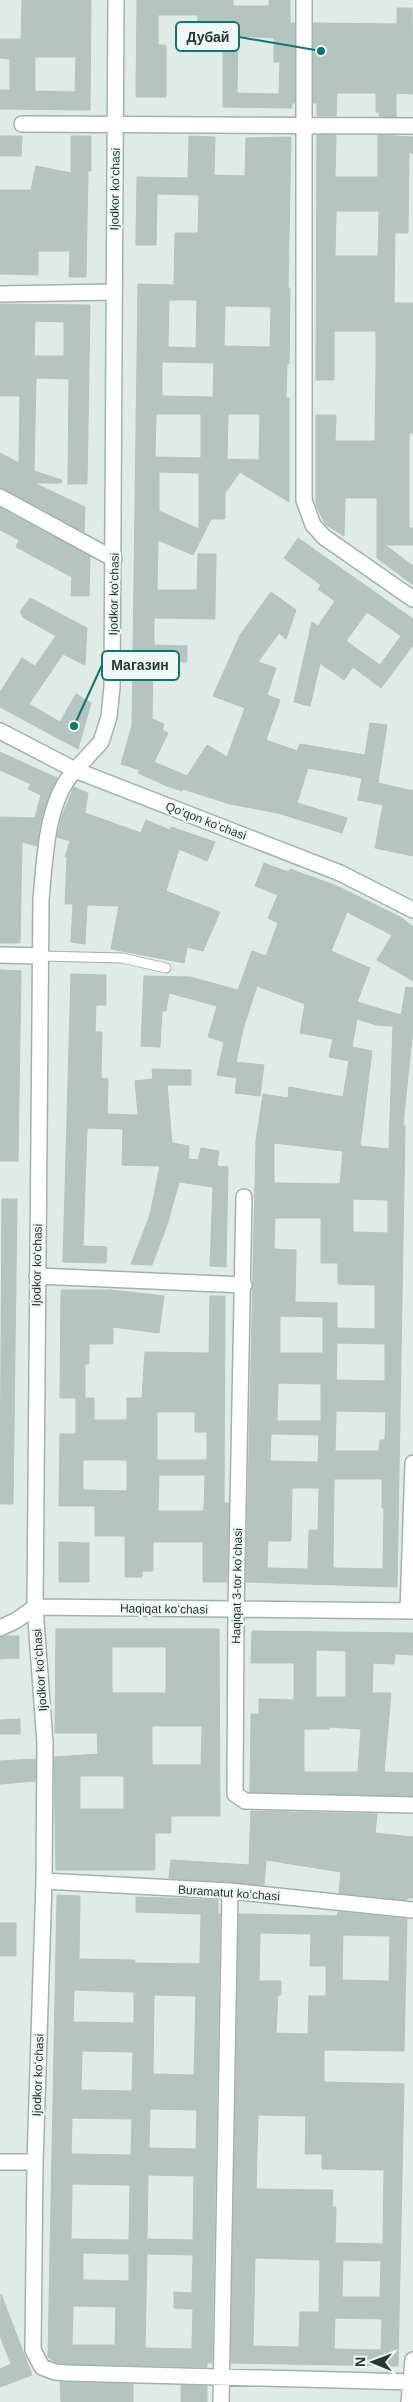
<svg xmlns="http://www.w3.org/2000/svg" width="413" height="2402" viewBox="0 0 413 2402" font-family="Arial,sans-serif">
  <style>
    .building { fill: #b6c4bf; stroke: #b3c3bd; fill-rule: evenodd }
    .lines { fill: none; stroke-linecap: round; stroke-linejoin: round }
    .lane-casing { stroke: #a3b1ad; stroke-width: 11 }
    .street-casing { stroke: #a3b1ad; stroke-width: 18 }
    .secondary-casing { stroke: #a0b4ae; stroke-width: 18 }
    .lane { stroke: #fff; stroke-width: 9 }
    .street { stroke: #fff; stroke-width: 15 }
    .secondary { stroke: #fff; stroke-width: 15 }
    .labels { text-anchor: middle; stroke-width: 4.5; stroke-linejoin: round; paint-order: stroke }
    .street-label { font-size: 12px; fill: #223934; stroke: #f0f7f4 }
    .leader { fill: none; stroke: #0f766e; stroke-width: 2 }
    .callout-dot { fill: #0f766e; stroke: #f0f7f4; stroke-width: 2 }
    .callout { fill: #f0f7f4; stroke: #0f766e; stroke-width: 2 }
    .callout-label { font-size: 14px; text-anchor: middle; font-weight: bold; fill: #223934 }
  </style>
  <rect width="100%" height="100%" fill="#e0eae6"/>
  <path class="building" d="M22,0H91L90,110L0,109V90H10V59L0,58V39H21ZM35,57H76L75,92L35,91Z
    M137,0H233V6H269V0H290V23H295V103H292V108L223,107V45H198V15H158V45H166V97H136ZM238,36L274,38V62H280L279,94L237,93Z
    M397,8H412L413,94L396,93V117L379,116V112H376V93H337L336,116H317V103H313V23L397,24Z
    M317,135H336L335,177H378V135L413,137V153H409L408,233H395L394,303H413V433H409V528H413V545H385L413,566V585L377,558V498H345L344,536L325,524L316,505V415H336L335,441H375L376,368V331H334V380H316ZM336,211H379L378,256H335Z
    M0,136H22L21,156H0Z
    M71,136H91V171H88L86,277H69L70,251H38V275L0,274V190H31L36,166L71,173Z
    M189,136L215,137L214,175L245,176L246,138L291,137L288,288H290L289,364H287L286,398H289V502L240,472L225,493V519H211L193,555L158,540L157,590H197L198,554H216L215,605V619L154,618V645L187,646V662L153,661L152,719L164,724L162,730L168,733L154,762L187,776L207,745L227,757L245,708L213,696L240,635L271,592L296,610L286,639L279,633L258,662L276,668L267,695L280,700L266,740L297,751L300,744L365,755L370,723L387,725L378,783L413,791V856L375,848L383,805L358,800L362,778L308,768L297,803L347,818L342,833L278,813L230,804L183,789L182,791L167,786L138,773L140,770L121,764L132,725L138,284L174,285L175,233H198L199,195L157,194L156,245H136L137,177L188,178ZM169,300H197L196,348L168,347ZM225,306L271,307L270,347L224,346ZM162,362L214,363L213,397L162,396ZM156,414H201V458L155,457ZM228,414H260L259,460L227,459ZM159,472L199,473V529L159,511Z
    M0,304L90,305L87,484H68L69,379L36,378L34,471L62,480L61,483H34L85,507L84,532L0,488V453L19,463L20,396H0ZM35,321L64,322V356H34Z
    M0,508L90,556L89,596H71L72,577L16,547L19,540L0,530Z
    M298,538L413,619V645L381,688L353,667L344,680L320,663L310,706L294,702L312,622L318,626L335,601L318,589L321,585L284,558ZM367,612L401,636L380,665L346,641Z
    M30,598L87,628L85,665L63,654L29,704L60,722L76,694L91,703L78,749L0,707V692L22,658L35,666L56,636L24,618L20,612Z
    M0,752L57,778L44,811L37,846L22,842L20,943H0V817L35,818L41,795L28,789L31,784L0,770Z
    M74,787L88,793L85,813L141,833L146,820L170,830L171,827L215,842L207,861L179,849L166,891L220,912L203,951L187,947L184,963L111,949L119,906L87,905L85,944L71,942L73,904H65L67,857H65L70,841L57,837L62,816Z
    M264,863L288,872L290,869L337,886L402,918L413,927V981L377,960L392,935L347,912L331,951L370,968L357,1002L401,1015L406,987L413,988V1028L403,1125L405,1126L404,1185L397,1587L246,1582L256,1141L263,1094L288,1098L289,1087L343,1097L349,1061L329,1057L333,1039L300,1033L305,1004L257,986L243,1029L236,1062L264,1065L260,1096L235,1093L237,1078L217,1075L224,1042L208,1037L217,1006L169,993L166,1011H162L160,1047L141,1046L144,976L190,977L238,990L252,951L266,956L278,923L268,918L278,895L255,886ZM357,1019L376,1025L393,1026L389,1149L360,1146L372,1051L352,1047ZM274,1143L343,1151L340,1184L274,1183ZM353,1199L388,1200V1233L353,1232ZM275,1218H321V1263H338V1284L375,1285V1329L337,1328V1303L295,1302L296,1250L274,1249ZM280,1316L323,1317V1353H280ZM337,1343L385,1344V1381L336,1380ZM278,1383L321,1384V1421H277ZM336,1411L386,1412L385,1440H380L379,1451H335ZM271,1434L319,1435L318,1462L270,1461ZM334,1479H382V1508H384L383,1569L333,1568ZM292,1488H319L318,1530H309L308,1569L267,1568L268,1541H291Z
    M0,970L21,971L18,1161H0Z
    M71,974L106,975V1005H96L95,1032H102L101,1078L108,1079L107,1114L138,1115L135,1081L153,1079L152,1069L191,1070V1085H167L172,1143L189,1146L188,1159L198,1160L201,1148L219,1151L217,1166L228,1167L226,1267L210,1266L213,1187L179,1182L168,1222L152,1265L131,1264L150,1215L160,1166L122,1165L123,1129L87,1128L83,1246L107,1247L106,1263L63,1262Z
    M2,1199H17L13,1504H0Z
    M61,1290H111L164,1296L159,1333L113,1327V1344H89V1364H85V1398H60Z
    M210,1296H225L224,1503H229L227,1582H203V1542H153V1571H142V1577H125V1536H95V1506H59L60,1434H76V1398H94V1420H127V1398H142L145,1352L209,1353ZM157,1412H195V1432H207V1460H157ZM83,1460H127V1491L83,1490ZM159,1475H205L204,1511H158Z
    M59,1542L89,1543V1582H59Z
    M56,1629H219L220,1816H171V1833H155V1870H56L54,1757L98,1754L97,1733H55ZM112,1647H166V1693H112ZM152,1726H202L201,1765H152ZM80,1776H124V1809H80Z
    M252,1631L413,1633V1655L395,1654L394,1664L373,1663L372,1693H391L384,1772L413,1773V1796L250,1792L251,1714H259V1699L294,1700V1663H251ZM316,1650L346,1651V1697H316ZM329,1727L361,1729L358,1772H304V1729H329Z
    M5,1636H19V1658L0,1659V1637Z
    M20,1719V1734H0V1720Z
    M36,1759L35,1781L0,1784V1761Z
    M251,1811L377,1814L375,1833L413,1837V1898H407V1900L339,1893L341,1872L266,1860L264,1885L169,1878L171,1860L249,1865Z
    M57,1895L80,1896L79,1959L135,1960V1963L200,1964L201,1914L136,1912V1897L218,1900V1914H220L212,2363H207V2367L68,2364L57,2363L48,2357ZM74,1990L134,1992V2023L73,2022ZM154,1995L196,1996L194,2075L153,2074ZM82,2051L133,2052L132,2091L81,2090ZM150,2109L197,2110L196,2149L149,2148ZM72,2118L132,2119L131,2155L71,2154ZM148,2175L194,2176L193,2240L147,2239ZM72,2184L130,2185L129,2240L71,2239ZM83,2253L129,2254V2281L83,2280ZM147,2254L193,2255L192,2293L174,2292V2308L193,2309L192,2349L145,2348ZM73,2306L116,2307L115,2345H72Z
    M338,1912L407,1919L404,2051L324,2050V2082L404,2084L398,2366L231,2363L239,1914L337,1916ZM260,1933L311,1934L310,1966H326V1996H309L308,2034L276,2033L278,1995H281V1981H259ZM343,1935L390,1936L389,1981L342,1980ZM258,2115L306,2116L305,2154H322V2169L384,2170L383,2244L335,2243L336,2207H332L333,2190L256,2189ZM255,2258L320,2260L319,2312H300L299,2347L253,2346ZM343,2260L381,2261L380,2297H342ZM335,2318L382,2319L381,2350L334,2349Z
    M0,1923H16V1956H0Z
    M1,2294L32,2375L0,2387V2369L11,2364L0,2336Z
    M60,2382L133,2384V2402H61Z
    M181,2385L207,2386V2402H181Z"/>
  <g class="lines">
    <g class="lane-casing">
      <path id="lane" d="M41,956L122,958L166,968"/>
    </g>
    <g class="street-casing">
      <path id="street" d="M304,0V500L313,525L324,537L413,599
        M22,124L413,126
        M0,294L114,292
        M0,497L114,559
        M75,770C46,801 45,858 41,899L35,1607L45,1743L44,1881L35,2162L33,2350L42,2367L55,2372L68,2373L413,2382
        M0,955L41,956
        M244,1197L236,1610L235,1794L245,1801L413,1805
        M37,1276L244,1285
        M408,1611L413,1463
        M0,1628L17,1620L35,1607L413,1611
        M44,1881L230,1891L413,1910
        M0,2162H35
        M221,2402L230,1891
        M409,2402L413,2360"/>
    </g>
    <g class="secondary-casing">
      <path id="secondary" d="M0,731L75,770L340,873L413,910
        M75,770L101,742L109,717L112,687L116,0"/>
    </g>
    <use href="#lane" class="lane"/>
    <use href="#street" class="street"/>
    <use href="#secondary" class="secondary"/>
  </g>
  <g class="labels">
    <g class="street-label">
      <text transform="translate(115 189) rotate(-89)" y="4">Ijodkor koʻchasi</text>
      <text transform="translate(114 594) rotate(-89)" y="4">Ijodkor koʻchasi</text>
      <text transform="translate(206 821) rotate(21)" y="4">Qoʻqon koʻchasi</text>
      <text transform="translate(37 1265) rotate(-89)" y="4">Ijodkor koʻchasi</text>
      <text transform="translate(237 1586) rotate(-89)" y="4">Haqiqat 3-tor koʼchasi</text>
      <text transform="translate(164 1609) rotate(1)" y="4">Haqiqat koʻchasi</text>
      <text transform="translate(40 1670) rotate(-94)" y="4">Ijodkor koʻchasi</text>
      <text transform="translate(229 1893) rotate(4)" y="4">Buramatut koʻchasi</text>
      <text transform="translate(38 2075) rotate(-88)" y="4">Ijodkor koʻchasi</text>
    </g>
  </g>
  <path class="leader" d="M321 51L239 37M74 726L102 665"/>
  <g class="callout-dot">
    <circle cx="321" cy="51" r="5"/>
    <circle cx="74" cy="726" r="5"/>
  </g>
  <g class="callout">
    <rect x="176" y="22" width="63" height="29" rx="5"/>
    <rect x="102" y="651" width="77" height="29" rx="5"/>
  </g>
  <g class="callout-label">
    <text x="208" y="42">Дубай</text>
    <text x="140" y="670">Магазин</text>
  </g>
  <g transform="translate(373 2362) rotate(271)" stroke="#f0f7f4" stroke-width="4" paint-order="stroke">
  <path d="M0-4L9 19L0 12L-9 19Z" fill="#223934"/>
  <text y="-8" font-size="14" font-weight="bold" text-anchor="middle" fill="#223934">N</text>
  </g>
</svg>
